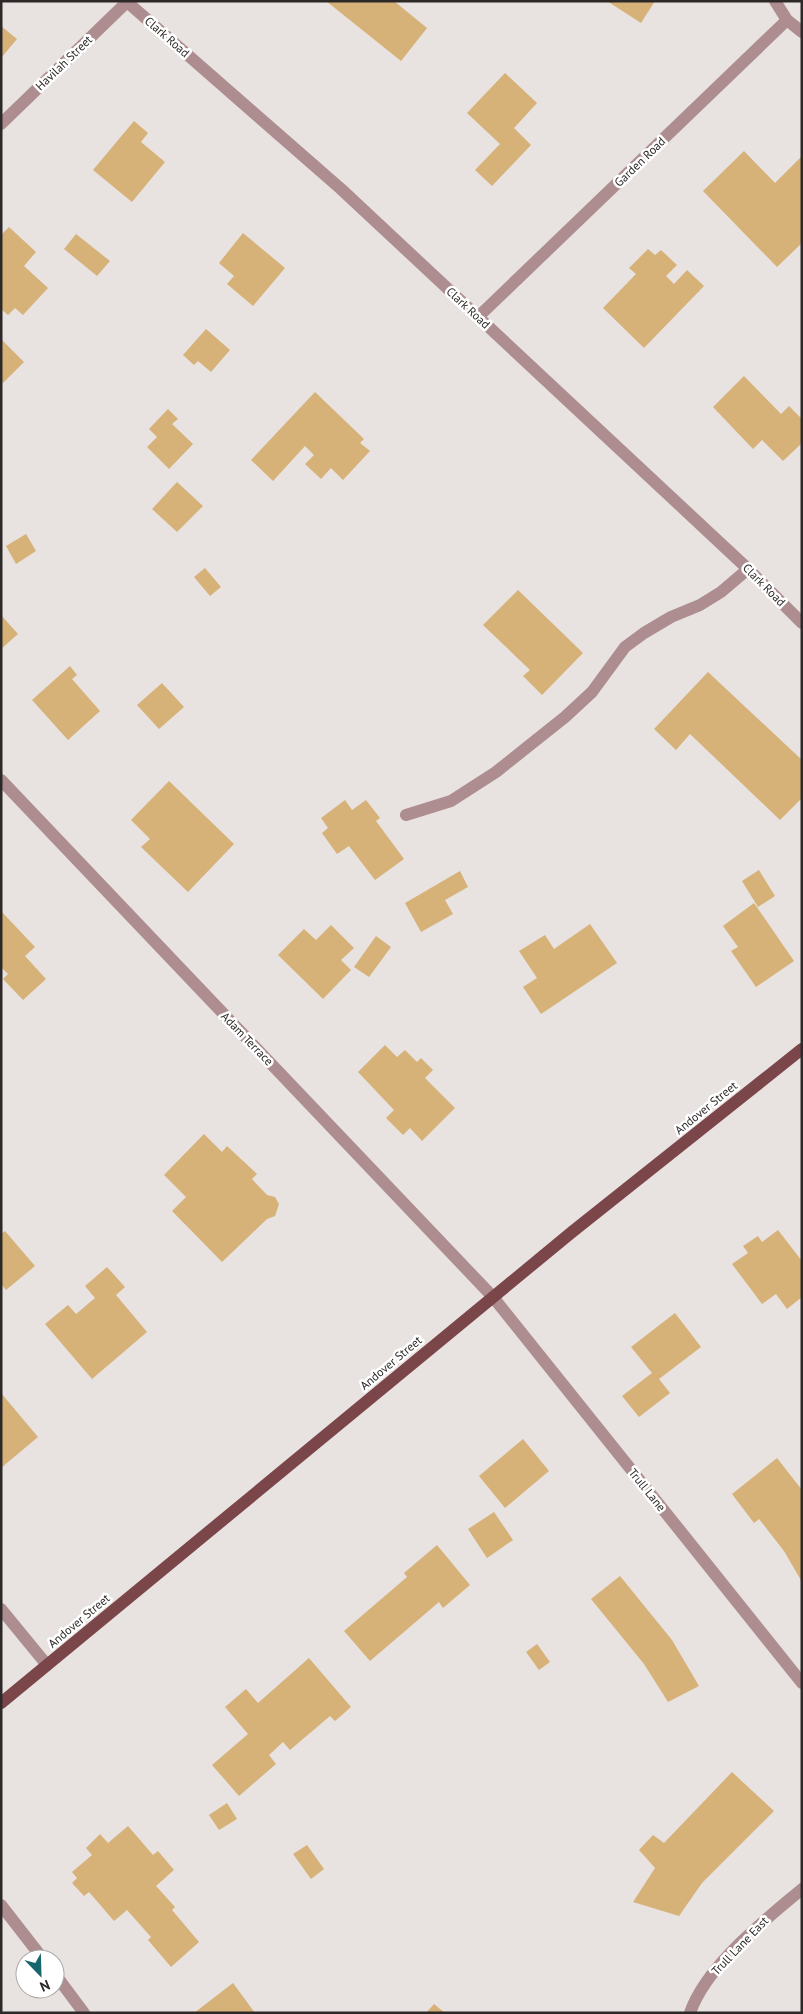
<svg xmlns="http://www.w3.org/2000/svg" width="803" height="2014" viewBox="0 0 803 2014" font-family="'PT Sans',sans-serif">
  <style>
    .building { fill: #d6b278 }
    .lines { fill: none; stroke-linecap: round; stroke-linejoin: round }
    .minor { stroke: #ad8d8f; stroke-width: 12 }
    .major { stroke: #7b464a; stroke-width: 12 }
    .labels { text-anchor: middle; stroke-width: 5; stroke-linejoin: round; paint-order: stroke }
    .street-label { font-size: 12px; fill: #2c2928; stroke: #fff }
  </style>
  <rect width="100%" height="100%" fill="#e8e2e0"/>
  <path class="building" d="M326,1H394L427,28L401,61Z
    M607,1H655L641,23Z
    M1,26L17,39L1,58Z
    M505,73L537,103L514,128L531,145L492,186L475,170L500,144L467,113Z
    M134,121L148,133L141,142L165,162L132,202L93,170Z
    M744,151L775,183L802,156V243L777,267L703,191Z
    M9,227L36,252L24,266L48,288L23,315L15,308L8,315L1,309V235Z
    M243,233L285,268L253,306L227,284L234,276L219,263Z
    M76,234L110,261L97,276L64,249Z
    M648,249L655,255L661,250L677,265L666,276L674,284L687,270L704,286L644,348L603,308L636,274L629,268Z
    M206,329L230,350L211,372L198,361L194,365L183,355Z
    M2,340L24,362L3,383L1,381Z
    M744,376L781,414L789,406L802,419V443L783,461L762,440L753,449L713,407Z
    M315,392L364,439L360,443L370,451L343,480L331,468L321,479L305,464L314,455L305,446L273,481L251,460Z
    M168,409L178,419L172,424L193,444L169,469L147,447L157,437L149,429Z
    M177,482L203,506L177,532L152,509Z
    M26,534L36,551L16,564L6,546Z
    M205,568L221,587L210,596L194,577Z
    M518,590L583,653L542,695L523,676L530,670L483,625Z
    M1,615L18,634L1,649Z
    M70,666L77,675L72,679L100,711L68,740L32,700Z
    M708,672L802,760V798L780,820L690,734L676,750L654,729Z
    M162,683L184,707L159,729L137,705Z
    M169,781L234,844L188,892L141,847L150,839L131,820Z
    M345,800L352,810L366,800L380,818L376,821L404,859L375,880L349,846L337,854L322,833L328,828L321,818Z
    M759,870L775,896L758,907L742,881Z
    M460,871L468,887L445,900L453,914L421,932L405,903Z
    M754,903L794,961L756,987L731,951L738,947L723,926Z
    M1,911L35,947L25,956L46,979L23,1000L3,979L8,974L1,967Z
    M590,924L617,963L541,1014L523,987L537,978L519,951L545,935L554,949Z
    M331,925L354,948L341,960L351,970L323,999L278,955L304,929L316,940Z
    M376,936L391,947L369,977L354,967Z
    M385,1045L397,1057L405,1050L417,1062L421,1058L433,1070L425,1078L455,1108L422,1141L410,1128L403,1135L386,1118L394,1110L358,1072Z
    M204,1134L222,1152L227,1146L257,1174L252,1179L267,1195L275,1197L279,1204L275,1216L267,1219L222,1262L172,1211L186,1197L164,1175Z
    M778,1230L802,1261V1297L787,1309L776,1294L762,1304L732,1264L748,1253L743,1246L758,1236L762,1242Z
    M5,1231L35,1266L6,1290L1,1284V1234Z
    M107,1267L125,1287L116,1295L147,1332L92,1379L45,1324L68,1305L76,1314L95,1298L85,1286Z
    M675,1313L701,1347L659,1379L670,1393L639,1417L622,1396L652,1373L631,1347Z
    M1,1393L38,1437L1,1468Z
    M523,1439L549,1471L505,1508L479,1476Z
    M777,1458L802,1490V1582L784,1551L759,1519L754,1523L732,1494Z
    M494,1512L513,1540L487,1558L468,1529Z
    M437,1545L470,1585L443,1608L439,1602L370,1661L344,1631L407,1577L404,1573Z
    M620,1576L672,1640L699,1686L668,1702L644,1664L591,1599Z
    M537,1644L550,1662L539,1670L526,1652Z
    M309,1658L351,1707L335,1721L330,1716L290,1750L283,1742L269,1755L276,1764L239,1796L212,1765L248,1734L225,1707L246,1689L258,1703Z
    M732,1772L774,1811L702,1883L679,1916L633,1902L655,1868L639,1850L653,1835L664,1843Z
    M227,1803L237,1819L219,1830L209,1815Z
    M128,1826L153,1855L158,1851L174,1870L156,1886L175,1907L172,1910L199,1942L171,1967L148,1940L151,1937L127,1910L114,1921L89,1892L84,1896L72,1883L77,1878L72,1872L92,1855L86,1848L100,1834L108,1843Z
    M307,1845L324,1869L311,1879L293,1854Z
    M233,1983L255,2013H194Z
    M434,2004L445,2013H426Z"/>
  <g class="lines">
    <path class="minor" d="M126,1L341,189L748,569L802,623
      M775,1L787,20
      M1,124L127,2
      M478,317L787,20L802,32
      M1,780L493,1297L802,1683
      M406,815L451,801L496,772L565,717L592,692L625,647L644,633L671,617L700,605L721,592L748,569
      M1,1609L47,1665
      M1,1905L43,1959
      M55,1974L84,2013
      M690,2013C706,1966 764,1921 802,1889"/>
    <path class="major" d="M1,1703L572,1232L802,1049"/>
  </g>
  <g class="labels">
    <g class="street-label">
      <text transform="translate(167 37) rotate(41)" y="4">Clark Road</text>
      <text transform="translate(64 63) rotate(-44)" y="4">Havilah Street</text>
      <text transform="translate(640 162) rotate(-44)" y="4">Garden Road</text>
      <text transform="translate(468 308) rotate(43)" y="4">Clark Road</text>
      <text transform="translate(764 585) rotate(45)" y="4">Clark Road</text>
      <text transform="translate(247 1039) rotate(46)" y="4">Adam Terrace</text>
      <text transform="translate(706 1108) rotate(-39)" y="4">Andover Street</text>
      <text transform="translate(391 1363) rotate(-40)" y="4">Andover Street</text>
      <text transform="translate(647 1490) rotate(51)" y="4">Trull Lane</text>
      <text transform="translate(79 1621) rotate(-40)" y="4">Andover Street</text>
      <text transform="translate(740 1946) rotate(-46)" y="4">Trull Lane East</text>
    </g>
  </g>
  <rect width="803" height="2014" fill="none" stroke="#2c2928" stroke-width="5"/>
  <g transform="translate(40 1974) rotate(157)"><circle r="24" fill="#ffffff" stroke="#aba9a9"/>
  <path d="M0-4L9 19L0 12L-9 19Z" fill="#19656e"/>
  <text y="-8" font-size="14" font-weight="bold" text-anchor="middle" fill="#2c2928">N</text>
  </g>
</svg>
